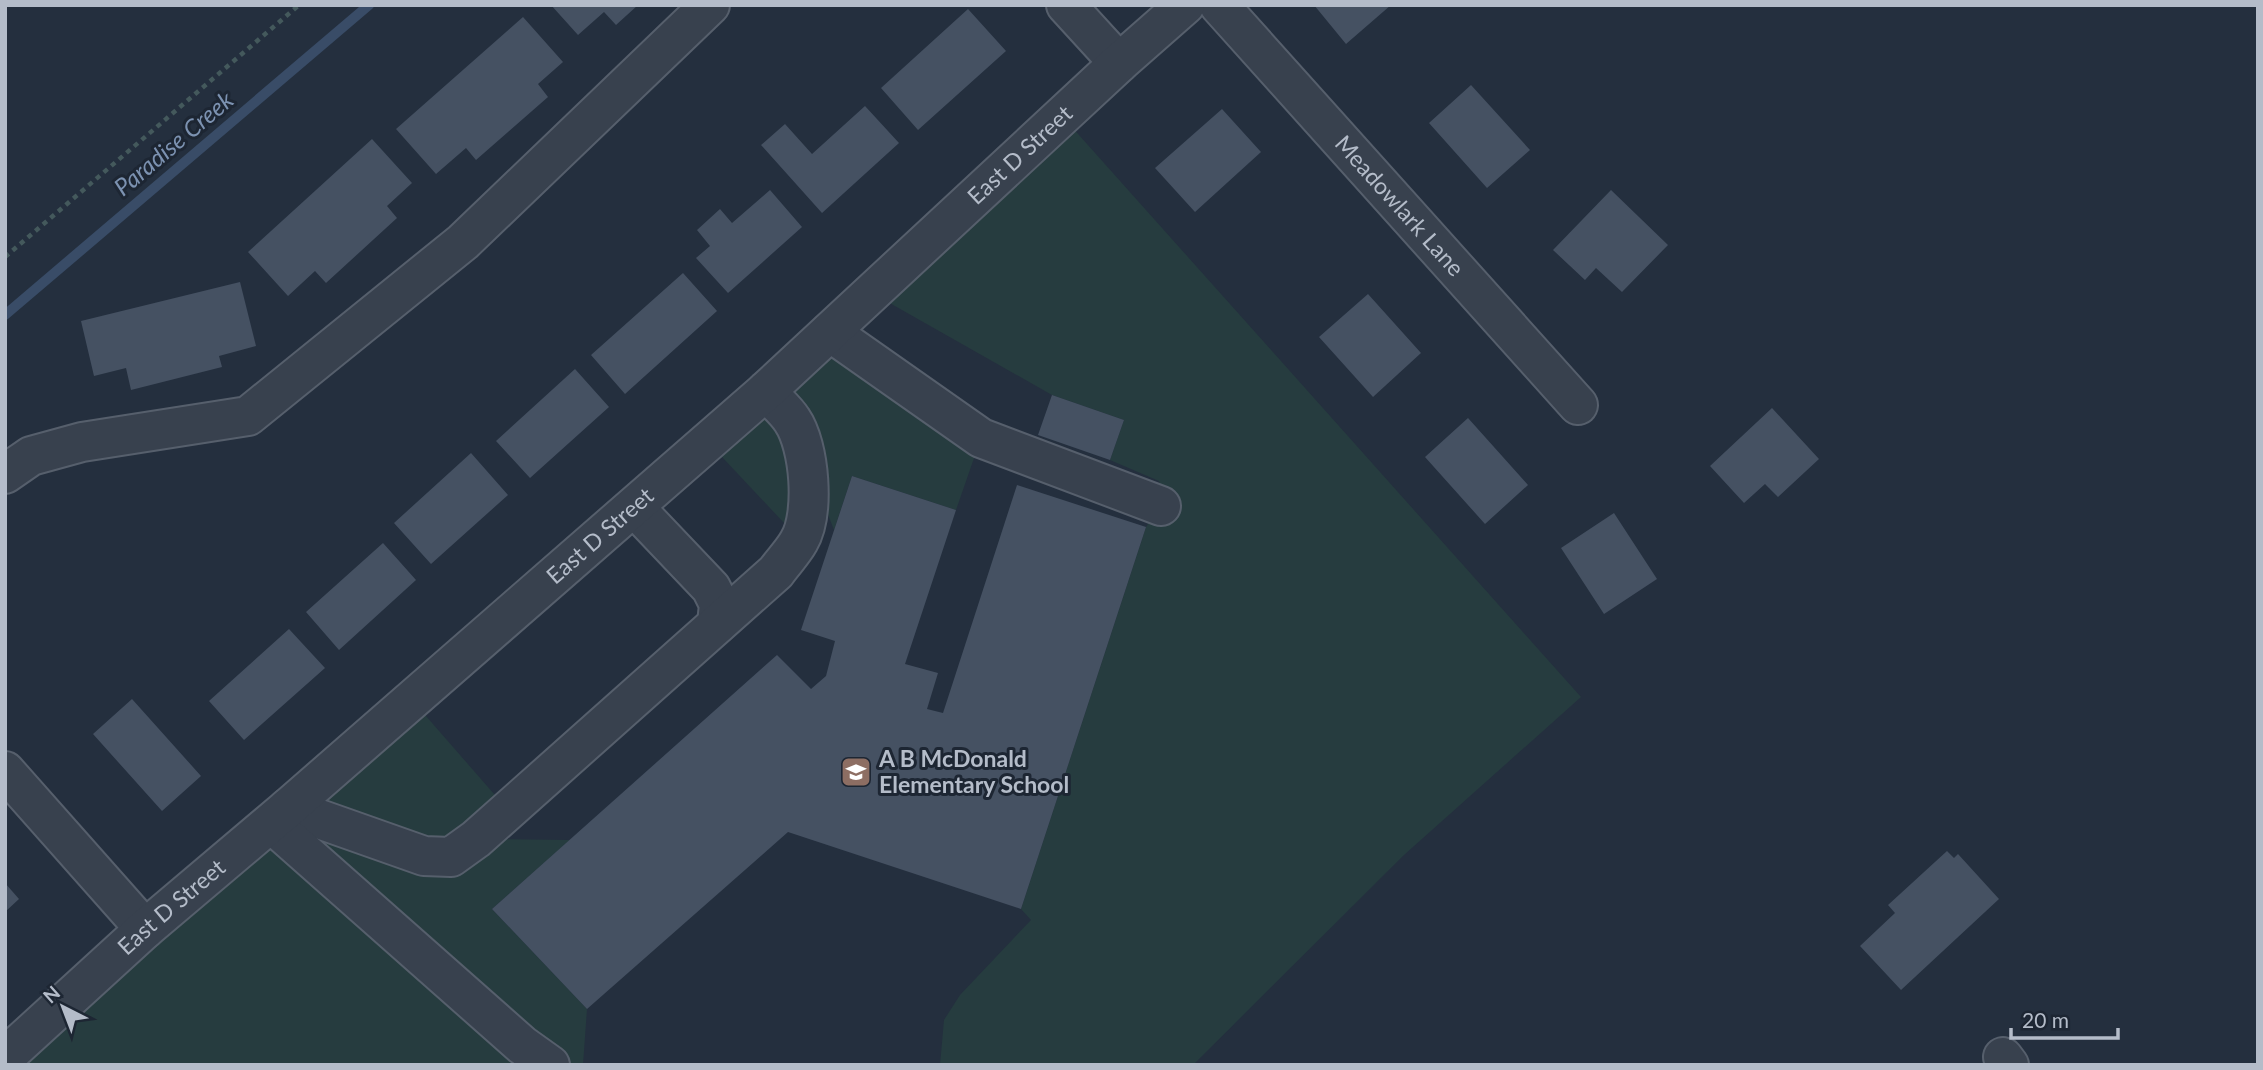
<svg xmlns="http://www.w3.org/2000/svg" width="2263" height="1070" viewBox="0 0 2263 1070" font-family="Lato,sans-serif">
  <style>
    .green { fill: #263c3f }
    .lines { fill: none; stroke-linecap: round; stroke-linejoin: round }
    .stream { stroke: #394c67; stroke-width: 10 }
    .building { fill: #455162 }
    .minor-casing { stroke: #565f6c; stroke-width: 42 }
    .path { stroke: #44595c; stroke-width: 4.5; stroke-dasharray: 5 5; stroke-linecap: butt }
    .minor { stroke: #38414e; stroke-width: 38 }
    .labels { text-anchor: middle; stroke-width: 6; stroke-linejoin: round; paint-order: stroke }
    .street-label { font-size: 23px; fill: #b4bcc9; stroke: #1d2633 }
    .poi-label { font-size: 23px; font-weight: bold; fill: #b4bcc9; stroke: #1d2633; text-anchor: start }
    .water-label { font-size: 24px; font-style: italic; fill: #7c92b1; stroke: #1d2633 }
  </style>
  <rect width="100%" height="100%" fill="#242f3e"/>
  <path class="green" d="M1062,116L1581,697L1404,855L1193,1065H940L944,1020L960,995L1031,920L1021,909L1146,527C1157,511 1166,500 1159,481L1110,460L1124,420L1052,395L872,293Z
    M830,332L981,438L956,510L852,476L834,530L805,455L800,540L708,442Z
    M412,700L508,810L477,839L570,840L492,909L587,1009L583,1065H5Z"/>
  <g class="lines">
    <path class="stream" d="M5,315L369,5"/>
  </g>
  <path class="building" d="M551,5H638L616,25L604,12L578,35Z
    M1314,5H1391L1346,44Z
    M968,9L1006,51L918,130L881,88Z
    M523,17L563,62L538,84L548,97L476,160L466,148L436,174L396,129Z
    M1471,85L1530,150L1487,188L1429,123Z
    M865,106L899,143L822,213L761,145L785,124L812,154Z
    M1222,109L1261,152L1195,212L1155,168Z
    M372,139L412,183L387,206L397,218L326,283L315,271L288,296L248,252Z
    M770,190L802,227L728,293L696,258L710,246L697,230L720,209L732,223Z
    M1611,190L1668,245L1622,292L1596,268L1585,280L1553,250Z
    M683,273L717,311L625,394L591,355Z
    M240,282L256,346L219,356L222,367L131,390L126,368L94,376L81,321Z
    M1368,294L1421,353L1373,397L1319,337Z
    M575,369L609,407L530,478L496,441Z
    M1052,395L1124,420L1110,460L1038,435Z
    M1772,408L1819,459L1778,497L1765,484L1744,503L1710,466Z
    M1468,418L1528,485L1485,524L1425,457Z
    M471,453L508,495L431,564L394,523Z
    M852,476L956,510L905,664L938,673L927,709L943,713L1017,485L1146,527L1021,909L788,832L587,1009L492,909L777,655L811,689L826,676L835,641L801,630Z
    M1614,513L1657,579L1604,614L1561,548Z
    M383,543L416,580L339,650L306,612Z
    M289,629L325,668L244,740L209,701Z
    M132,699L201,776L162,811L93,734Z
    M1947,851L1954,858L1958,854L1999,899L1901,990L1860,946L1895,913L1888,905Z
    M5,883L19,899L5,912Z"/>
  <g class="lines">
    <g class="minor-casing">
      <g id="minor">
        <path d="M1066,5L1119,63"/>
        <path id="s1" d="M1219,5L1578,405"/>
        <path d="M830,332L981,438L1161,506"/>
        <path d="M5,474L31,456L82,442L248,416L463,242L710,5"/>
        <path d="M634,507L711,588L719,604L717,624"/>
        <path d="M5,771L145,929"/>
        <path d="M288,808L424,856L451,857L476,839L776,572C783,562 793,552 799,541C815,514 810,446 792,420C785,409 774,401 766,391"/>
        <path d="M271,823L522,1045L550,1065"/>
        <path id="s2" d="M5,1057L145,929L288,808L766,391L1119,63L1185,5"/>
        <path d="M2003,1057L2009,1065"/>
      </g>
    </g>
    <path class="path" d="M5,257L299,5"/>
    <use href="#minor" class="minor"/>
  </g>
  <defs>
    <g id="school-square" transform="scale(1.575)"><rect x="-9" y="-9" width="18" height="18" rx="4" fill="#8d6e63" stroke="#1d2633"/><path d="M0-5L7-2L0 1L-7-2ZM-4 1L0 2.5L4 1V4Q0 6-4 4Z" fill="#fff"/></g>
  </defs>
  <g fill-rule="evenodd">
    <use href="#school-square" x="856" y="772"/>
  </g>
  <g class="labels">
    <g class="street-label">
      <text dy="8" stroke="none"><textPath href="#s2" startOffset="1358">East D Street</textPath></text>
      <text dy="8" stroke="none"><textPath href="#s1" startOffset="270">Meadowlark Lane</textPath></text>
      <text dy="8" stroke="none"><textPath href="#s2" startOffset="791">East D Street</textPath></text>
      <text dy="8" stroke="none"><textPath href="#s2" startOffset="224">East D Street</textPath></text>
    </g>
    <g class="poi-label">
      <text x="879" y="767">A B McDonald<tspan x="879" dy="26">Elementary School</tspan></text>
    </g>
    <g class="water-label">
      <text transform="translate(174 144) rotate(-40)" y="8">Paradise Creek</text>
    </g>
  </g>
  <rect width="2263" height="1070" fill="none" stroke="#b4bcc9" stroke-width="14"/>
  <g transform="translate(63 1007) rotate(318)" stroke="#1d2633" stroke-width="5" paint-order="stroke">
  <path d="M0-5L12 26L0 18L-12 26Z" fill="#b4bcc9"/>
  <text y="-10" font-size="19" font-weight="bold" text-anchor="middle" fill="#b4bcc9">N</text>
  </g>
  <path d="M2011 1028v10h107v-10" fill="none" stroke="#b4bcc9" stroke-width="3.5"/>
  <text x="2022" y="1028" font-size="21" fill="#b4bcc9" stroke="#1d2633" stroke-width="5" paint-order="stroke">20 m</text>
</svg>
